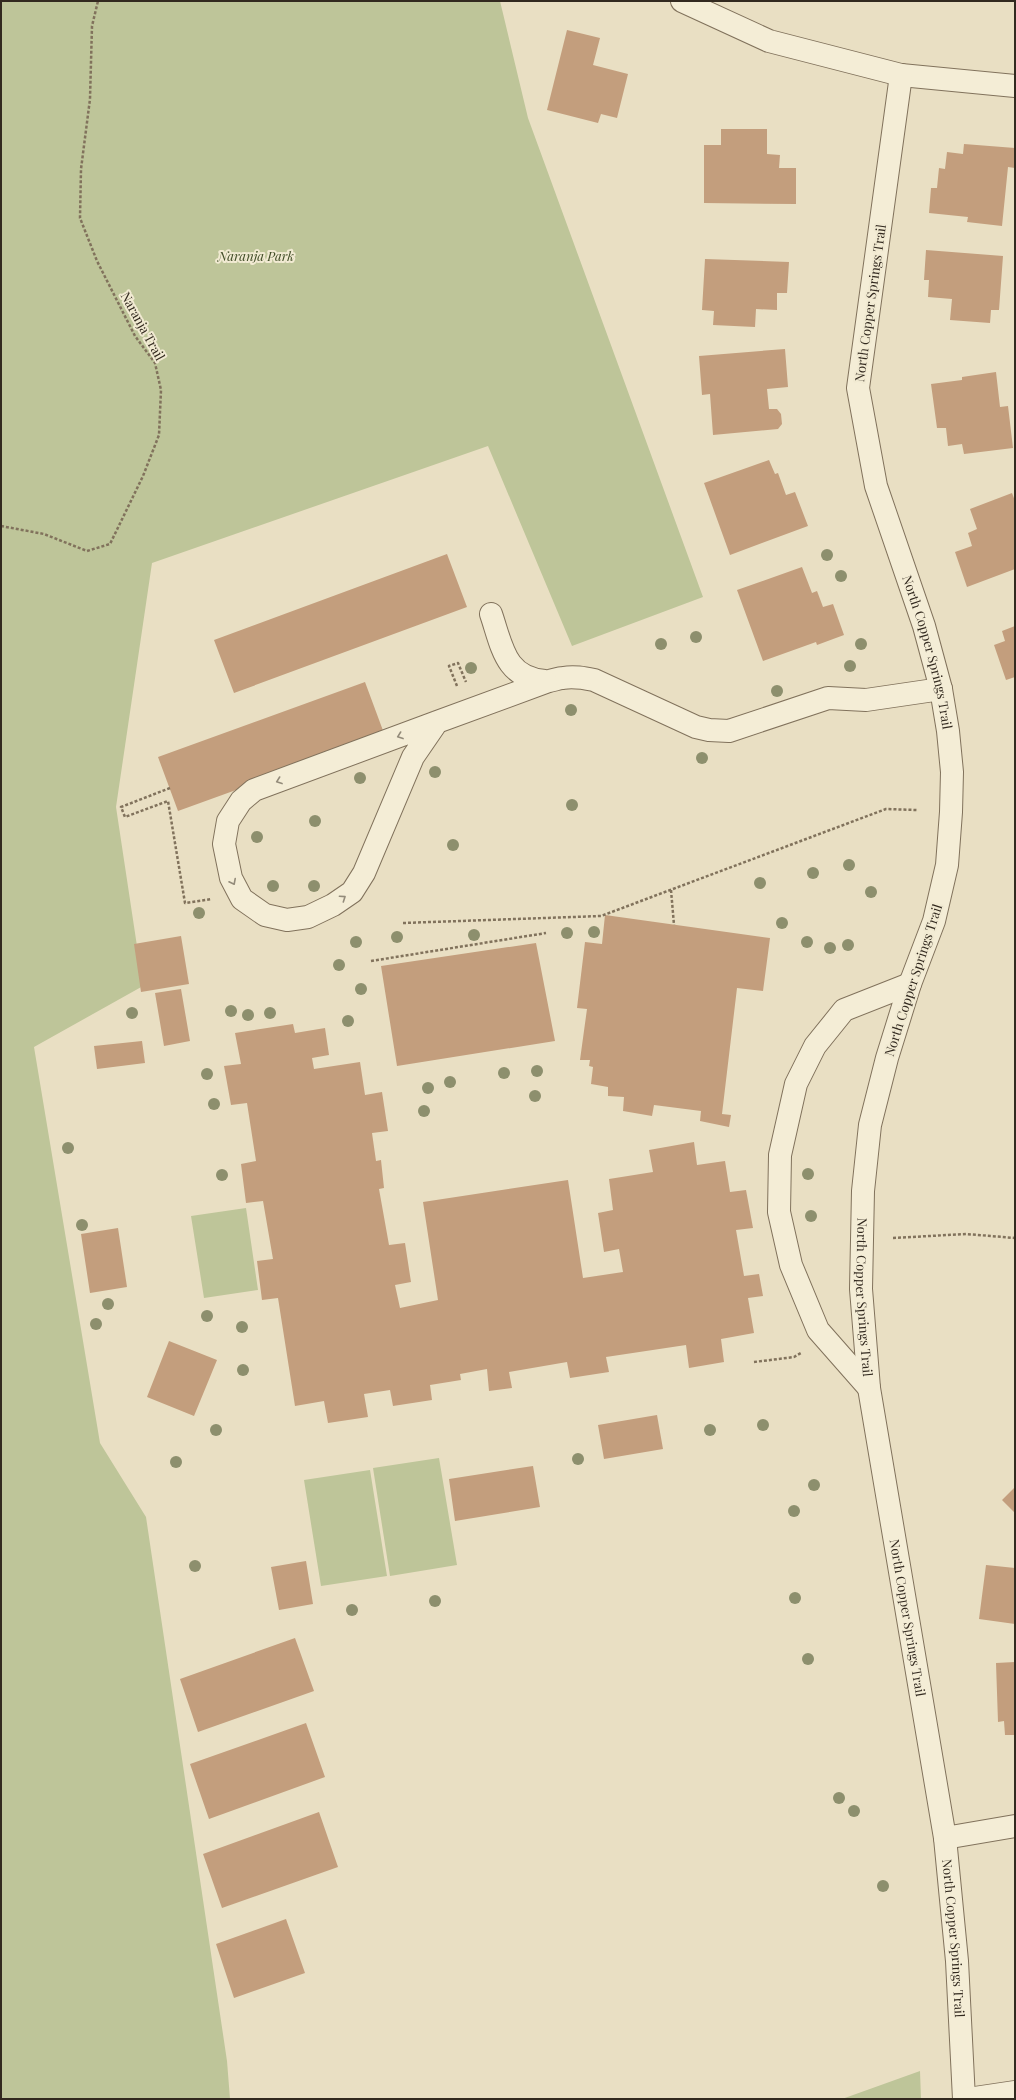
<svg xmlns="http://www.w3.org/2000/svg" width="1016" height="2100" viewBox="0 0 1016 2100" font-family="'Playfair Display',serif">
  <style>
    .green { fill: #bec599 }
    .building { fill: #c39e7d }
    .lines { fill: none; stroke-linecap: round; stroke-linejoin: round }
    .minor-casing { stroke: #81725c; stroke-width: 24 }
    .path { stroke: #81725c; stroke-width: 2.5; stroke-dasharray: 3 2; stroke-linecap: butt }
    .minor { stroke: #f4edd6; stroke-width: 22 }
    .tree { fill: #8d8f6d }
    .oneway { stroke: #938b7a }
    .labels { text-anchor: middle; stroke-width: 4; stroke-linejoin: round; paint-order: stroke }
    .park-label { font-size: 13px; font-style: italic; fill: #414d27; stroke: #f1ead2 }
    .street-label { font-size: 13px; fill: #32291f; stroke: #f1ead2 }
  </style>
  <rect width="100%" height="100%" fill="#e9dfc3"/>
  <path class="green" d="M1,1H500L528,118L703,597L572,646L488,446L152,563L116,807L143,986L34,1047L100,1443L146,1517L227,2061L230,2099H1Z
    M246,1208L258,1290L204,1298L191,1216Z
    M439,1458L457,1565L390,1576L373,1468Z
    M370,1470L387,1576L321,1586L304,1480Z
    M920,2071L921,2099H842Z"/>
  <path class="building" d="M567,30L600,38L593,65L628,74L617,118L601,114L598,123L547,110Z
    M721,129H767V154L780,155L779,168H796V204L704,203V145H721Z
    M964,144L1015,148V168L1008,167L1002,226L967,222L968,217L929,213L931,188H937L939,168L945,169L947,152L963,154Z
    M926,250L1003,256L999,310H991L990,323L950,320L952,299L928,297L929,280H924Z
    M705,259L789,262L787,293H777V310L756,309L755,327L713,325L714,311L702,310Z
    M785,349L788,387L767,389L769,409H777L781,414L782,424L778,429L713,435L710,394L702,395L699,356Z
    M996,372L1000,407L1008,406L1013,448L964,454L962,444L948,446L946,428H937L931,384L962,380V377Z
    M769,460L775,474L778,473L786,495L795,492L808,526L730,555L704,483Z
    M1012,493L1015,501V569L967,587L955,552L972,546L968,533L977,529L970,509Z
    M447,554L467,607L234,693L214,640Z
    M802,567L812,593L817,591L823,607L833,604L844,635L817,645L816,642L763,661L737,590Z
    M1015,626V677L1006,680L994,645L1005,641L1002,631Z
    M365,682L385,736L178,811L158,757Z
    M605,915L770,938L763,991L737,988L722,1114L731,1115L729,1127L700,1121L701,1111L654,1105L652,1116L623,1111L624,1097L608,1096V1087L591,1084L593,1067L589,1066L590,1060H580L587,1009L577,1008L585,942L602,944Z
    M181,936L189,984L141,992L134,944Z
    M536,943L555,1041L397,1066L381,966Z
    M181,989L190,1041L164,1046L155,993Z
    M293,1024L295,1033L325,1028L329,1055L312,1058L314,1069L360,1062L365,1095L382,1092L388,1131L372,1133L376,1161L381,1160L384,1188L379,1189L389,1245L405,1243L411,1282L395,1285L400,1308L438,1300L423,1202L568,1180L583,1278L623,1272L619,1249L604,1252L598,1213L613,1210L609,1179L653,1172L649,1150L694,1142L697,1165L725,1161L730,1192L746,1190L753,1228L736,1230L744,1276L759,1274L763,1296L748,1298L754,1333L721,1339L724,1362L689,1368L686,1345L606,1357L609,1372L570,1378L567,1362L509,1372L512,1388L489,1391L487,1369L460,1374L461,1380L430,1385L432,1400L393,1406L390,1390L364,1394L368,1417L328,1423L324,1401L295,1406L278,1298L262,1300L257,1261L273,1259L263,1201L246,1203L241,1164L256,1161L247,1103L231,1105L224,1066L241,1064L235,1033Z
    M142,1041L145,1063L97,1069L94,1046Z
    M118,1228L127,1287L90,1293L81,1234Z
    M169,1341L217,1360L194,1416L147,1397Z
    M657,1415L663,1449L604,1459L598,1425Z
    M533,1466L540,1507L455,1521L449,1479Z
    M1015,1487V1513L1002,1500Z
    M306,1561L313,1604L279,1610L271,1567Z
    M986,1565L1015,1568V1624L979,1619Z
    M295,1638L314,1691L198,1732L180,1679Z
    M1015,1662V1735H1005L1004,1721L998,1722L996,1663Z
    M306,1723L325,1777L209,1819L190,1764Z
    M319,1812L338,1867L222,1908L203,1854Z
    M286,1919L305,1973L234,1998L216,1944Z"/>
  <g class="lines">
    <g class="minor-casing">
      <g id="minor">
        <path d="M682,1L769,41L901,75L1015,86"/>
        <path id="s1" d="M901,75L858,388L876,486L924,626L941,689L948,731L952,772L951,812L947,865L934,921L910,984L887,1058L870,1125L863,1191L861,1289L869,1388L945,1838L957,1961L964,2099"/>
        <path d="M491,614C502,646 505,678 545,681C551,682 557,678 563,678C574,676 584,678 594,680L696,727L709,730L729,731L828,698L866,700L941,689"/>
        <path d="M437,722L413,757L364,873L352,892L333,905L308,917L287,920L265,915L242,899L231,878L224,844L228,821L241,801L254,790L437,722L546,682"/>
        <path d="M869,1388L818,1330L791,1265L779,1212L780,1155L796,1084L815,1046L844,1010L910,984"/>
        <path d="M945,1838L1015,1826"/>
        <path d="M968,2099L1015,2092"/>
      </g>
    </g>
    <path class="path" d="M1,526L44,534L87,551L110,544L143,476L159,435L161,390L155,363L135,336L97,261L80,218L81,169L90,99L92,26L98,1
      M457,686L449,666L458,663L466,682
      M170,788L121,807L125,817L168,801L185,903L212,899
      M671,890L674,925
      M403,923L601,916L886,809L917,810
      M371,961L546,933
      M893,1238L966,1234L1015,1238
      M754,1362L794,1357L801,1353"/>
    <use href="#minor" class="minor"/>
  </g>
  <g class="tree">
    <circle cx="827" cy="555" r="6"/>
    <circle cx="841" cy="576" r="6"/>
    <circle cx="696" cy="637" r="6"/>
    <circle cx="661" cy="644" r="6"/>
    <circle cx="861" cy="644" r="6"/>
    <circle cx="850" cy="666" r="6"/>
    <circle cx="471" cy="668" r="6"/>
    <circle cx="777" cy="691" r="6"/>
    <circle cx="571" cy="710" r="6"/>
    <circle cx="702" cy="758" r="6"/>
    <circle cx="435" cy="772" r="6"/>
    <circle cx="360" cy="778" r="6"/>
    <circle cx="572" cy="805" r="6"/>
    <circle cx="315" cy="821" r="6"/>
    <circle cx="257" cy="837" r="6"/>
    <circle cx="453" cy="845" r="6"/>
    <circle cx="849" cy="865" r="6"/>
    <circle cx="813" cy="873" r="6"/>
    <circle cx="760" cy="883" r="6"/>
    <circle cx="273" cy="886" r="6"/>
    <circle cx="314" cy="886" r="6"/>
    <circle cx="871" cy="892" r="6"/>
    <circle cx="199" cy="913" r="6"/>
    <circle cx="782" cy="923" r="6"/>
    <circle cx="594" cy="932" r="6"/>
    <circle cx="567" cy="933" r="6"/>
    <circle cx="474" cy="935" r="6"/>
    <circle cx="397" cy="937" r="6"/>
    <circle cx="356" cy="942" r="6"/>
    <circle cx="807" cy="942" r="6"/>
    <circle cx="848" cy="945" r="6"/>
    <circle cx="830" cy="948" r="6"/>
    <circle cx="339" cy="965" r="6"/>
    <circle cx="361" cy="989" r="6"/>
    <circle cx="231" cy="1011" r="6"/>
    <circle cx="132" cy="1013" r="6"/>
    <circle cx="270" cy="1013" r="6"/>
    <circle cx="248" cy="1015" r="6"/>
    <circle cx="348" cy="1021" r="6"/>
    <circle cx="537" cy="1071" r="6"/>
    <circle cx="504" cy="1073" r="6"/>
    <circle cx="207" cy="1074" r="6"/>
    <circle cx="450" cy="1082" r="6"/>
    <circle cx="428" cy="1088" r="6"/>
    <circle cx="535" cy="1096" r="6"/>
    <circle cx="214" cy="1104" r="6"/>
    <circle cx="424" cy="1111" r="6"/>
    <circle cx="68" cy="1148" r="6"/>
    <circle cx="808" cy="1174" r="6"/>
    <circle cx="222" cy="1175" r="6"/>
    <circle cx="811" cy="1216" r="6"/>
    <circle cx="82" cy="1225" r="6"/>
    <circle cx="108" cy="1304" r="6"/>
    <circle cx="207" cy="1316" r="6"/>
    <circle cx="96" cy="1324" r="6"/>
    <circle cx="242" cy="1327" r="6"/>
    <circle cx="243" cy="1370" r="6"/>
    <circle cx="763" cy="1425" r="6"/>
    <circle cx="216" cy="1430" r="6"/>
    <circle cx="710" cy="1430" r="6"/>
    <circle cx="578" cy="1459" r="6"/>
    <circle cx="176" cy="1462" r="6"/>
    <circle cx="814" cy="1485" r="6"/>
    <circle cx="794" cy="1511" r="6"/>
    <circle cx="195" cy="1566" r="6"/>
    <circle cx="795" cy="1598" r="6"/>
    <circle cx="435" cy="1601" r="6"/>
    <circle cx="352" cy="1610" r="6"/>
    <circle cx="808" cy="1659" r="6"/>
    <circle cx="839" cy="1798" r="6"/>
    <circle cx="854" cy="1811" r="6"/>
    <circle cx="883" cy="1886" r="6"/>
  </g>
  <defs><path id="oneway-chevron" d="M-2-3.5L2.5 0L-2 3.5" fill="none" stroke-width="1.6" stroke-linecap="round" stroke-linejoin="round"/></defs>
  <g class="oneway">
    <use href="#oneway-chevron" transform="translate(400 736) rotate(160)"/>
    <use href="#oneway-chevron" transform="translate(279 781) rotate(160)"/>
    <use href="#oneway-chevron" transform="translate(233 882) rotate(63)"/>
    <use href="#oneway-chevron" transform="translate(343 898) rotate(-34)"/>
  </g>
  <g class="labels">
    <g class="park-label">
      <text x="256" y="261">Naranja Park</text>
    </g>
    <g class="street-label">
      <text transform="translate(870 303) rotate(-82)" y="5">North Copper Springs Trail</text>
      <text transform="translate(143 326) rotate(61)" y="5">Naranja Trail</text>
      <text dy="5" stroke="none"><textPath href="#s1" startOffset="590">North Copper Springs Trail</textPath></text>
      <text transform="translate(913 980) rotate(-72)" y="5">North Copper Springs Trail</text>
      <text dy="5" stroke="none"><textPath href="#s1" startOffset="1250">North Copper Springs Trail</textPath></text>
      <text dy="5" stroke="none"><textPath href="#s1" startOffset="1574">North Copper Springs Trail</textPath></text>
      <text dy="5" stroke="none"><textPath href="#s1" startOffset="1898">North Copper Springs Trail</textPath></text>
    </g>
  </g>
  <rect width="1016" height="2100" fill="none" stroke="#32291f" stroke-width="4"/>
</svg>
